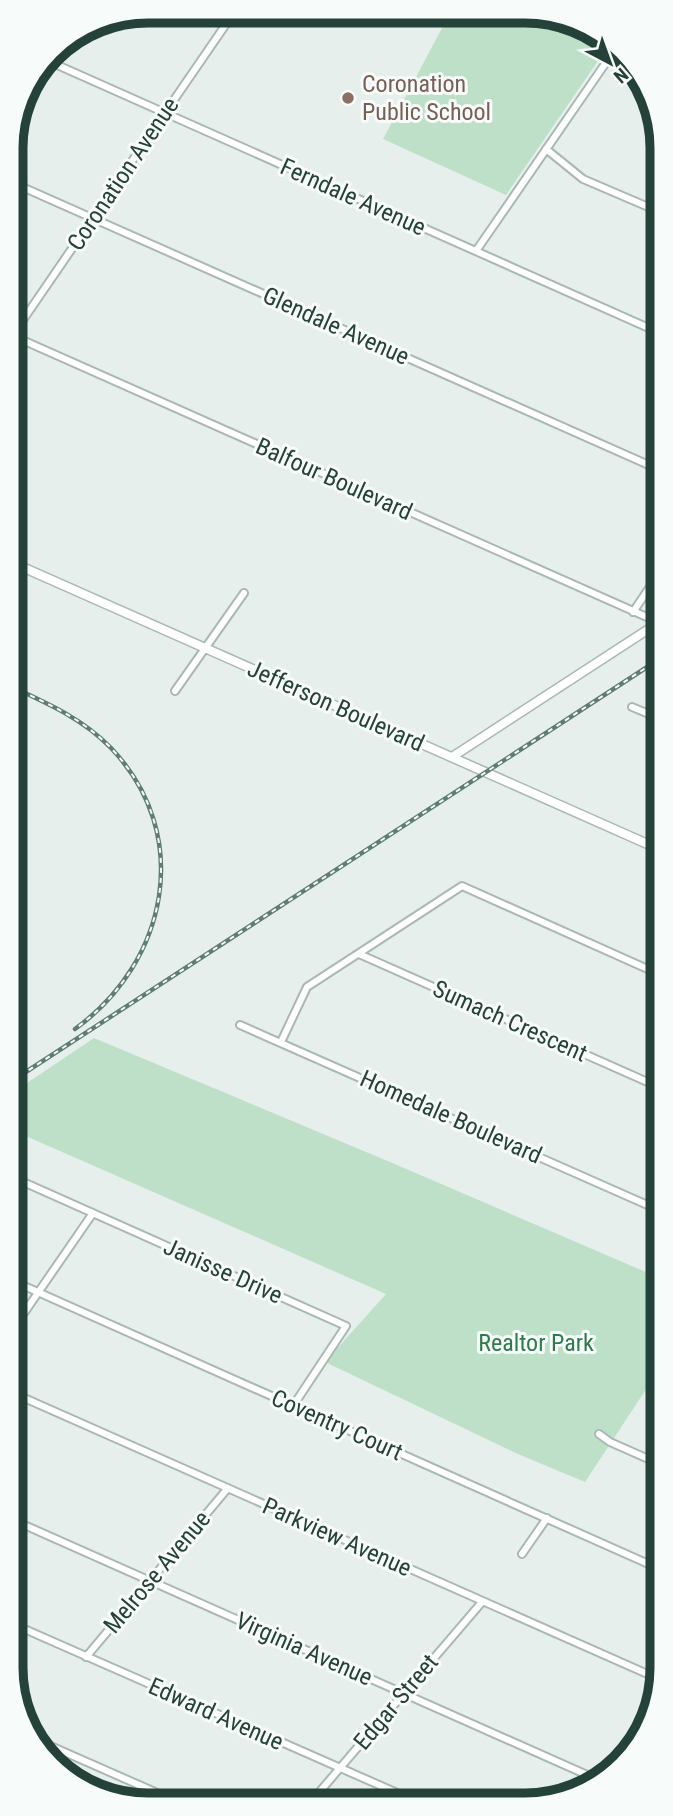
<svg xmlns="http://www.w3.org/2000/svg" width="673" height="1816" viewBox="0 0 673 1816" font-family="'Roboto Condensed',sans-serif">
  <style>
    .green { fill: #bfe0c8 }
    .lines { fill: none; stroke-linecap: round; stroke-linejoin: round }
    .minor-casing { stroke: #a8b8b2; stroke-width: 10 }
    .tertiary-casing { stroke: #a8b8b2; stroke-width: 11 }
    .minor { stroke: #fff; stroke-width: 6 }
    .tertiary { stroke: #fff; stroke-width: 8 }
    .rail-casing { stroke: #5f7d75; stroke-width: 4.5 }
    .rail { stroke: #f7fbf9; stroke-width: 2; stroke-dasharray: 5; stroke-linecap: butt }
    .education-dot { fill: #8d6e63; stroke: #f7fbf9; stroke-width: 2.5 }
    .labels { text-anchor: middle; stroke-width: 6; stroke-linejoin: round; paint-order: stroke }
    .education-label { font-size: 24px; fill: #785e54; stroke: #f7fbf9; text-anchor: start }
    .street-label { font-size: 24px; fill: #24423a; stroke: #f7fbf9 }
    .park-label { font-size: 24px; fill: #2d7a4b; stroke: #f7fbf9 }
    .rim { fill: none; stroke: #24423a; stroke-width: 9 }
  </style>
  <rect width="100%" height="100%" fill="#e6efeb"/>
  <path class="green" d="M450,13H535L609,45L506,195L383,139Z
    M94,1038L390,1162L662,1279V1365L585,1482L518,1454L325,1362L386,1294L12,1130V1093Z"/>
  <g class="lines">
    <g class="minor-casing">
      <path id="minor" d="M46,60L660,333
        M546,149L583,179L660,212
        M11,182L660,470
        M476,251L616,48
        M11,335L658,622
        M12,336L235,11
        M633,612L660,572
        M175,691L244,593
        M632,707L661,719
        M359,954L661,1088
        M240,1025L661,1211
        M281,1042L307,987L462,886L661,975
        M12,1177L346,1326L293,1406
        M13,1281L662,1570
        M13,1329L93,1213
        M13,1393L661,1680
        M599,1434L610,1442L662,1465
        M13,1520L594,1778
        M522,1554L547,1518
        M13,1624L420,1803
        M86,1657L228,1488
        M37,1740L180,1803
        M310,1803L482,1602"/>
    </g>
    <g class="tertiary-casing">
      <path id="tertiary" d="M11,562L661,850
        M452,757L661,621"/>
    </g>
    <use href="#minor" class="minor"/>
    <use href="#tertiary" class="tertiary"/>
    <g class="rail-casing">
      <path id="rail" d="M12,687C47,703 83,719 111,748C194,835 168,962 75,1029
        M12,1081L661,658"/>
    </g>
    <use href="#rail" class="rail"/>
  </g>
  <circle class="education-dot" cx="348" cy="98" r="7"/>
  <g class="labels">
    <g class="education-label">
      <text x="362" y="92">Coronation<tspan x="362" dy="28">Public School</tspan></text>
    </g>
    <g class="street-label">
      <text transform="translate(123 174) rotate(-56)" y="8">Coronation Avenue</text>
      <text transform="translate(353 197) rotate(24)" y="8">Ferndale Avenue</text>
      <text transform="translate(336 326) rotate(24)" y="8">Glendale Avenue</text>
      <text transform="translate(334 479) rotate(24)" y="8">Balfour Boulevard</text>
      <text transform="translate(336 706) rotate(24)" y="8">Jefferson Boulevard</text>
      <text transform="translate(510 1021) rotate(24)" y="8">Sumach Crescent</text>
      <text transform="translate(451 1117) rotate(24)" y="8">Homedale Boulevard</text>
      <text transform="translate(223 1271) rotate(24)" y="8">Janisse Drive</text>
      <text transform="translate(337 1425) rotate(24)" y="8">Coventry Court</text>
      <text transform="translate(337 1537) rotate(24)" y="8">Parkview Avenue</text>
      <text transform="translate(157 1572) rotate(-50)" y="8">Melrose Avenue</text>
      <text transform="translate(304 1649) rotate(24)" y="8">Virginia Avenue</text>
      <text transform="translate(396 1702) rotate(-50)" y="8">Edgar Street</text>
      <text transform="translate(216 1714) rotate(24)" y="8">Edward Avenue</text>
    </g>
    <g class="park-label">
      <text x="536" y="1351">Realtor Park</text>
    </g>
  </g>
  <path d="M0 0H673V1816H0ZM148 23H525A125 125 0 0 1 650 148V1668A125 125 0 0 1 525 1793H148A125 125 0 0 1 23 1668V148A125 125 0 0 1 148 23Z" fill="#f7fbf9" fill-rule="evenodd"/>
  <path class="rim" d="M148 23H525A125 125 0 0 1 650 148V1668A125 125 0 0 1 525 1793H148A125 125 0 0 1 23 1668V148A125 125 0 0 1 148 23Z"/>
  <g transform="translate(610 63) rotate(139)" stroke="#f7fbf9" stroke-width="5" paint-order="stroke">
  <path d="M0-5L12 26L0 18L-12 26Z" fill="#24423a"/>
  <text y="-10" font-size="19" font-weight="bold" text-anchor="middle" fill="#24423a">N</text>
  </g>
</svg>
